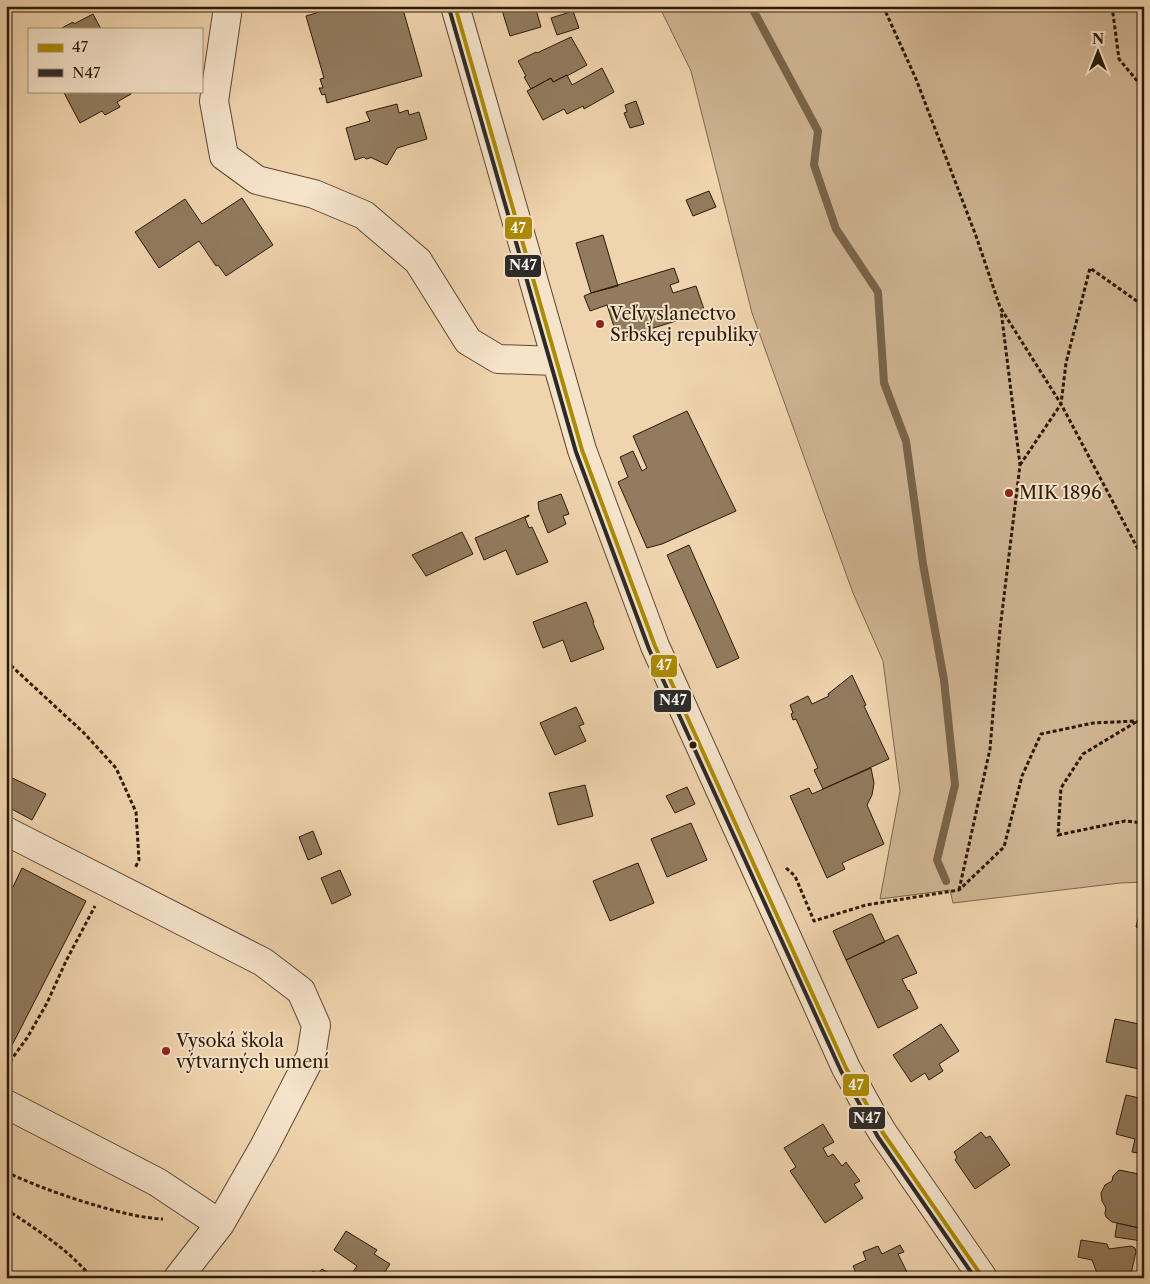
<svg xmlns="http://www.w3.org/2000/svg" width="1150" height="1284" viewBox="0 0 1150 1284" font-family="'Libre Caslon Text',serif">
  <style>
    .green { fill: #cfb492; stroke: #7e674c }
    .lines { fill: none; stroke-linecap: round; stroke-linejoin: round }
    .stream { stroke: #796449; stroke-width: 8 }
    .building { fill: #927b5e; stroke: #2c1a07 }
    .minor-casing { stroke: #5d4831; stroke-width: 30 }
    .path { stroke: #2c1a07; stroke-width: 3; stroke-dasharray: 4 2.5; stroke-linecap: butt }
    .minor { stroke: #f5e3ca; stroke-width: 28 }
    .bus-1-casing { stroke: #f5e3ca; stroke-width: 8 }
    .bus-2-casing { stroke: #f5e3ca; stroke-width: 8 }
    .bus-1 { stroke: #ad8b00; stroke-width: 4 }
    .bus-2 { stroke: #2b2a29; stroke-width: 4 }
    .poi-dot { fill: #8f2418; stroke: #f5e3ca; stroke-width: 2 }
    .bus-dot { fill: #2c1a07; stroke: #f5e3ca; stroke-width: 2 }
    .labels { text-anchor: middle; stroke-width: 4; stroke-linejoin: round; paint-order: stroke }
    .poi-label { font-size: 18px; fill: #2c1a07; stroke: #f5e3ca; text-anchor: start }
    .line-badge { stroke: #f5e3ca; stroke-width: 2 }
    .badge-label { font-size: 14px; text-anchor: middle; font-weight: bold; fill: #fff }
  </style>
  <rect width="100%" height="100%" fill="#f0d4ae"/>
  <filter id="stains"><feTurbulence type="fractalNoise" baseFrequency=".004" numOctaves="4"/><feColorMatrix values="0 0 0 0 .2 0 0 0 0 .09 0 0 0 0 .02 0 0 0 .5 -.17"/></filter>
  <radialGradient id="worn" r=".72"><stop offset=".6" stop-color="#630" stop-opacity="0"/><stop offset="1" stop-color="#630" stop-opacity=".3"/></radialGradient>
  <path class="green" d="M659,6H1144V882L1120,883L953,903L950,890L880,899L900,791L883,661L853,593L752,313L691,71Z"/>
  <g class="lines">
    <path class="stream" d="M751,6L818,131L814,165L836,229L878,292L884,383L906,441L923,564L944,680L955,785L937,860L946,881"/>
  </g>
  <path class="building" d="M339,6H402L422,76L327,103L325,94L322,95L319,88H323L320,79L324,78L306,16Z
    M503,6H535L541,27L510,36L501,7Z
    M573,11L579,28L557,35L551,18Z
    M93,14L101,29H60L73,22L74,24Z
    M571,37L587,65L567,76V75L553,82L551,78L531,89L524,77L526,76L518,61L536,52L537,53Z
    M602,68L614,92L584,109L583,106L567,114L564,109L543,120L527,91L551,78L553,82L567,75L572,85Z
    M63,91H130L131,94L117,102L120,107L105,115L102,111L80,123Z
    M636,101L644,124L630,128L624,113L627,112L625,105Z
    M397,104L399,113L408,110L409,115L419,112L427,139L397,148L387,165L370,157V158L366,159L364,157L355,160L346,128L370,121L366,112Z
    M709,191L716,207L693,216L686,200Z
    M242,198L273,245L226,276L218,265L216,266L199,241L159,268L135,232L185,199L202,224Z
    M603,235L618,286L591,293L576,243Z
    M674,268L679,282L670,285L673,293L696,286L705,312L618,339L607,305L590,311L584,296L591,293Z
    M687,411L736,511L662,544L647,548L618,482L628,477L620,457L633,451L642,471L647,468L633,436Z
    M561,494L569,514L563,516L566,524L548,533L539,510L538,502Z
    M529,515V516L525,518L529,528L532,527L548,562L517,575L506,550L484,560L475,538Z
    M462,532L473,554L426,576L412,555Z
    M689,545L739,658L717,668L667,555Z
    M586,602L594,622L593,623L604,649L571,662L563,640L543,648L533,622Z
    M852,675L866,705L864,706L889,759L823,789L814,770L818,768L796,719L793,720L791,714L793,713L790,705L808,696L812,704L829,696L828,694Z
    M576,707L584,724L579,726L586,741L555,755L540,723Z
    M871,768L874,783L872,795L867,805L884,844L842,863L845,869L827,878L790,796L809,788L812,794Z
    M6,775L46,794L32,820L6,806Z
    M585,785L593,816L558,825L549,793Z
    M687,787L695,804L675,813L666,796Z
    M691,823L707,860L667,877L651,839Z
    M313,831L322,854L308,860L299,837Z
    M638,863L654,903L610,921L593,881Z
    M22,868L86,901L6,1057V884L13,887Z
    M340,870L351,895L332,904L321,878Z
    M1144,895V929L1136,927Z
    M870,914H872L885,942L846,960L833,931Z
    M898,935L917,973L902,979L908,991L909,990L918,1008L878,1028L846,960Z
    M1115,1019L1144,1025V1070L1106,1062Z
    M941,1024L959,1051L939,1064L943,1071L929,1080L925,1073L911,1082L893,1055Z
    M1126,1095L1144,1099V1154L1132,1152L1135,1139L1116,1134Z
    M823,1124L834,1142L823,1148L828,1157L833,1154L842,1166L846,1162L860,1181L854,1184L863,1198L825,1223L790,1171L796,1167L784,1148Z
    M981,1132L986,1138L990,1136L1010,1165L975,1189L955,1160L957,1157L954,1152Z
    M1119,1170L1144,1175V1229L1112,1222L1106,1217L1105,1213L1106,1208L1102,1201L1101,1193L1105,1185L1112,1181L1113,1176Z
    M1117,1223L1144,1229L1142,1241L1115,1237Z
    M346,1231L377,1250L374,1254L390,1264L381,1278H349L357,1266L334,1250Z
    M1081,1240L1107,1244L1109,1249L1131,1246L1135,1248L1136,1252L1130,1278H1102L1100,1272L1097,1273L1092,1260L1078,1257Z
    M900,1245L904,1252L898,1254L910,1278H858L853,1266L866,1260L863,1252L878,1246L882,1254Z
    M322,1269L337,1278H308L313,1271L318,1274Z"/>
  <g class="lines">
    <g class="minor-casing">
      <path id="minor" d="M226,6L227,14L214,101L224,156L257,180L314,194L364,215L418,261L468,341L498,359L556,361
        M455,6L582,450L655,646L846,1068L871,1113L883,1133L983,1278
        M6,831L263,962L301,991L316,1025L311,1056L264,1147L220,1224L178,1278
        M6,1104L157,1182L220,1224"/>
    </g>
    <path class="path" d="M883,6L916,79L976,236L1000,307L1061,404L1139,551L1144,556
      M1112,6L1119,59L1144,89
      M1020,465L1061,404L1066,363L1090,268L1144,306
      M6,661L84,733L116,768L136,812L139,860L135,868
      M1136,722L1083,754L1061,788L1058,835L1125,821L1144,823
      M786,868L795,876L814,921L866,905L959,890L1004,847L1022,776L1041,734L1093,723L1136,721L1144,724
      M959,890L990,749L1000,629L1020,465L1001,310
      M6,1067L27,1038L47,1003L66,961L95,906
      M6,1172C36,1186 67,1197 98,1206C119,1212 141,1218 163,1219
      M6,1209C37,1230 68,1249 92,1278"/>
    <use href="#minor" class="minor"/>
    <g class="bus-1-casing">
      <path id="bus-1" d="M455,6L582,450L655,646L846,1068L883,1133L983,1278"/>
    </g>
    <g class="bus-2-casing">
      <path id="bus-2" d="M449,8L576,452L649,649L841,1071L878,1137L975,1278"/>
    </g>
    <use href="#bus-1" class="bus-1"/>
    <use href="#bus-2" class="bus-2"/>
  </g>
  <g class="poi-dot">
    <circle cx="600" cy="324" r="5"/>
    <circle cx="1009" cy="493" r="5"/>
    <circle cx="166" cy="1051" r="5"/>
  </g>
  <circle class="bus-dot" cx="693" cy="745" r="4.5"/>
  <g class="labels">
    <g class="poi-label">
      <text x="610" y="320">Veľvyslanectvo<tspan x="610" dy="21">Srbskej republiky</tspan></text>
      <text x="1019" y="499">MIK 1896</text>
      <text x="176" y="1047">Vysoká škola<tspan x="176" dy="21">výtvarných umení</tspan></text>
    </g>
  </g>
  <g class="line-badge">
    <rect x="504" y="216" width="29" height="24" rx="5" fill="#ad8b00"/>
    <rect x="504" y="254" width="38" height="24" rx="5" fill="#2b2a29"/>
    <rect x="650" y="654" width="28" height="24" rx="5" fill="#ad8b00"/>
    <rect x="653" y="689" width="39" height="24" rx="5" fill="#2b2a29"/>
    <rect x="842" y="1073" width="28" height="24" rx="5" fill="#ad8b00"/>
    <rect x="848" y="1106" width="38" height="24" rx="5" fill="#2b2a29"/>
  </g>
  <g class="badge-label">
    <text x="518" y="233">47</text>
    <text x="523" y="270">N47</text>
    <text x="664" y="670">47</text>
    <text x="673" y="705">N47</text>
    <text x="856" y="1090">47</text>
    <text x="867" y="1123">N47</text>
  </g>
  <rect width="1150" height="1284" fill="none" stroke="#f0d4ae" stroke-width="25"/>
  <rect x="8" y="8" width="1135" height="1269" fill="none" stroke="#2c1a07" stroke-width="2.5"/>
  <rect x="12" y="12" width="1125" height="1259" fill="none" stroke="#2c1a07"/>
  <rect x="28" y="28" width="175" height="65" fill="#f5e3ca" stroke="#a5937c"/>
  <rect x="38" y="44" width="25" height="8" fill="#ad8b00" stroke="#a5937c"/>
  <text x="72" y="52" font-size="15" fill="#2c1a07">47</text>
  <rect x="38" y="69" width="25" height="8" fill="#2b2a29" stroke="#a5937c"/>
  <text x="72" y="78" font-size="15" fill="#2c1a07">N47</text>
  <g transform="translate(1098 52)" stroke="#f5e3ca" stroke-width="4" paint-order="stroke">
  <path d="M0-4L9 19L0 12L-9 19Z" fill="#2c1a07"/>
  <text y="-8" font-size="14" font-weight="bold" text-anchor="middle" fill="#2c1a07">N</text>
  </g>
  <rect width="100%" height="100%" filter="url(#stains)"/>
  <rect width="100%" height="100%" fill="url(#worn)"/>
</svg>
